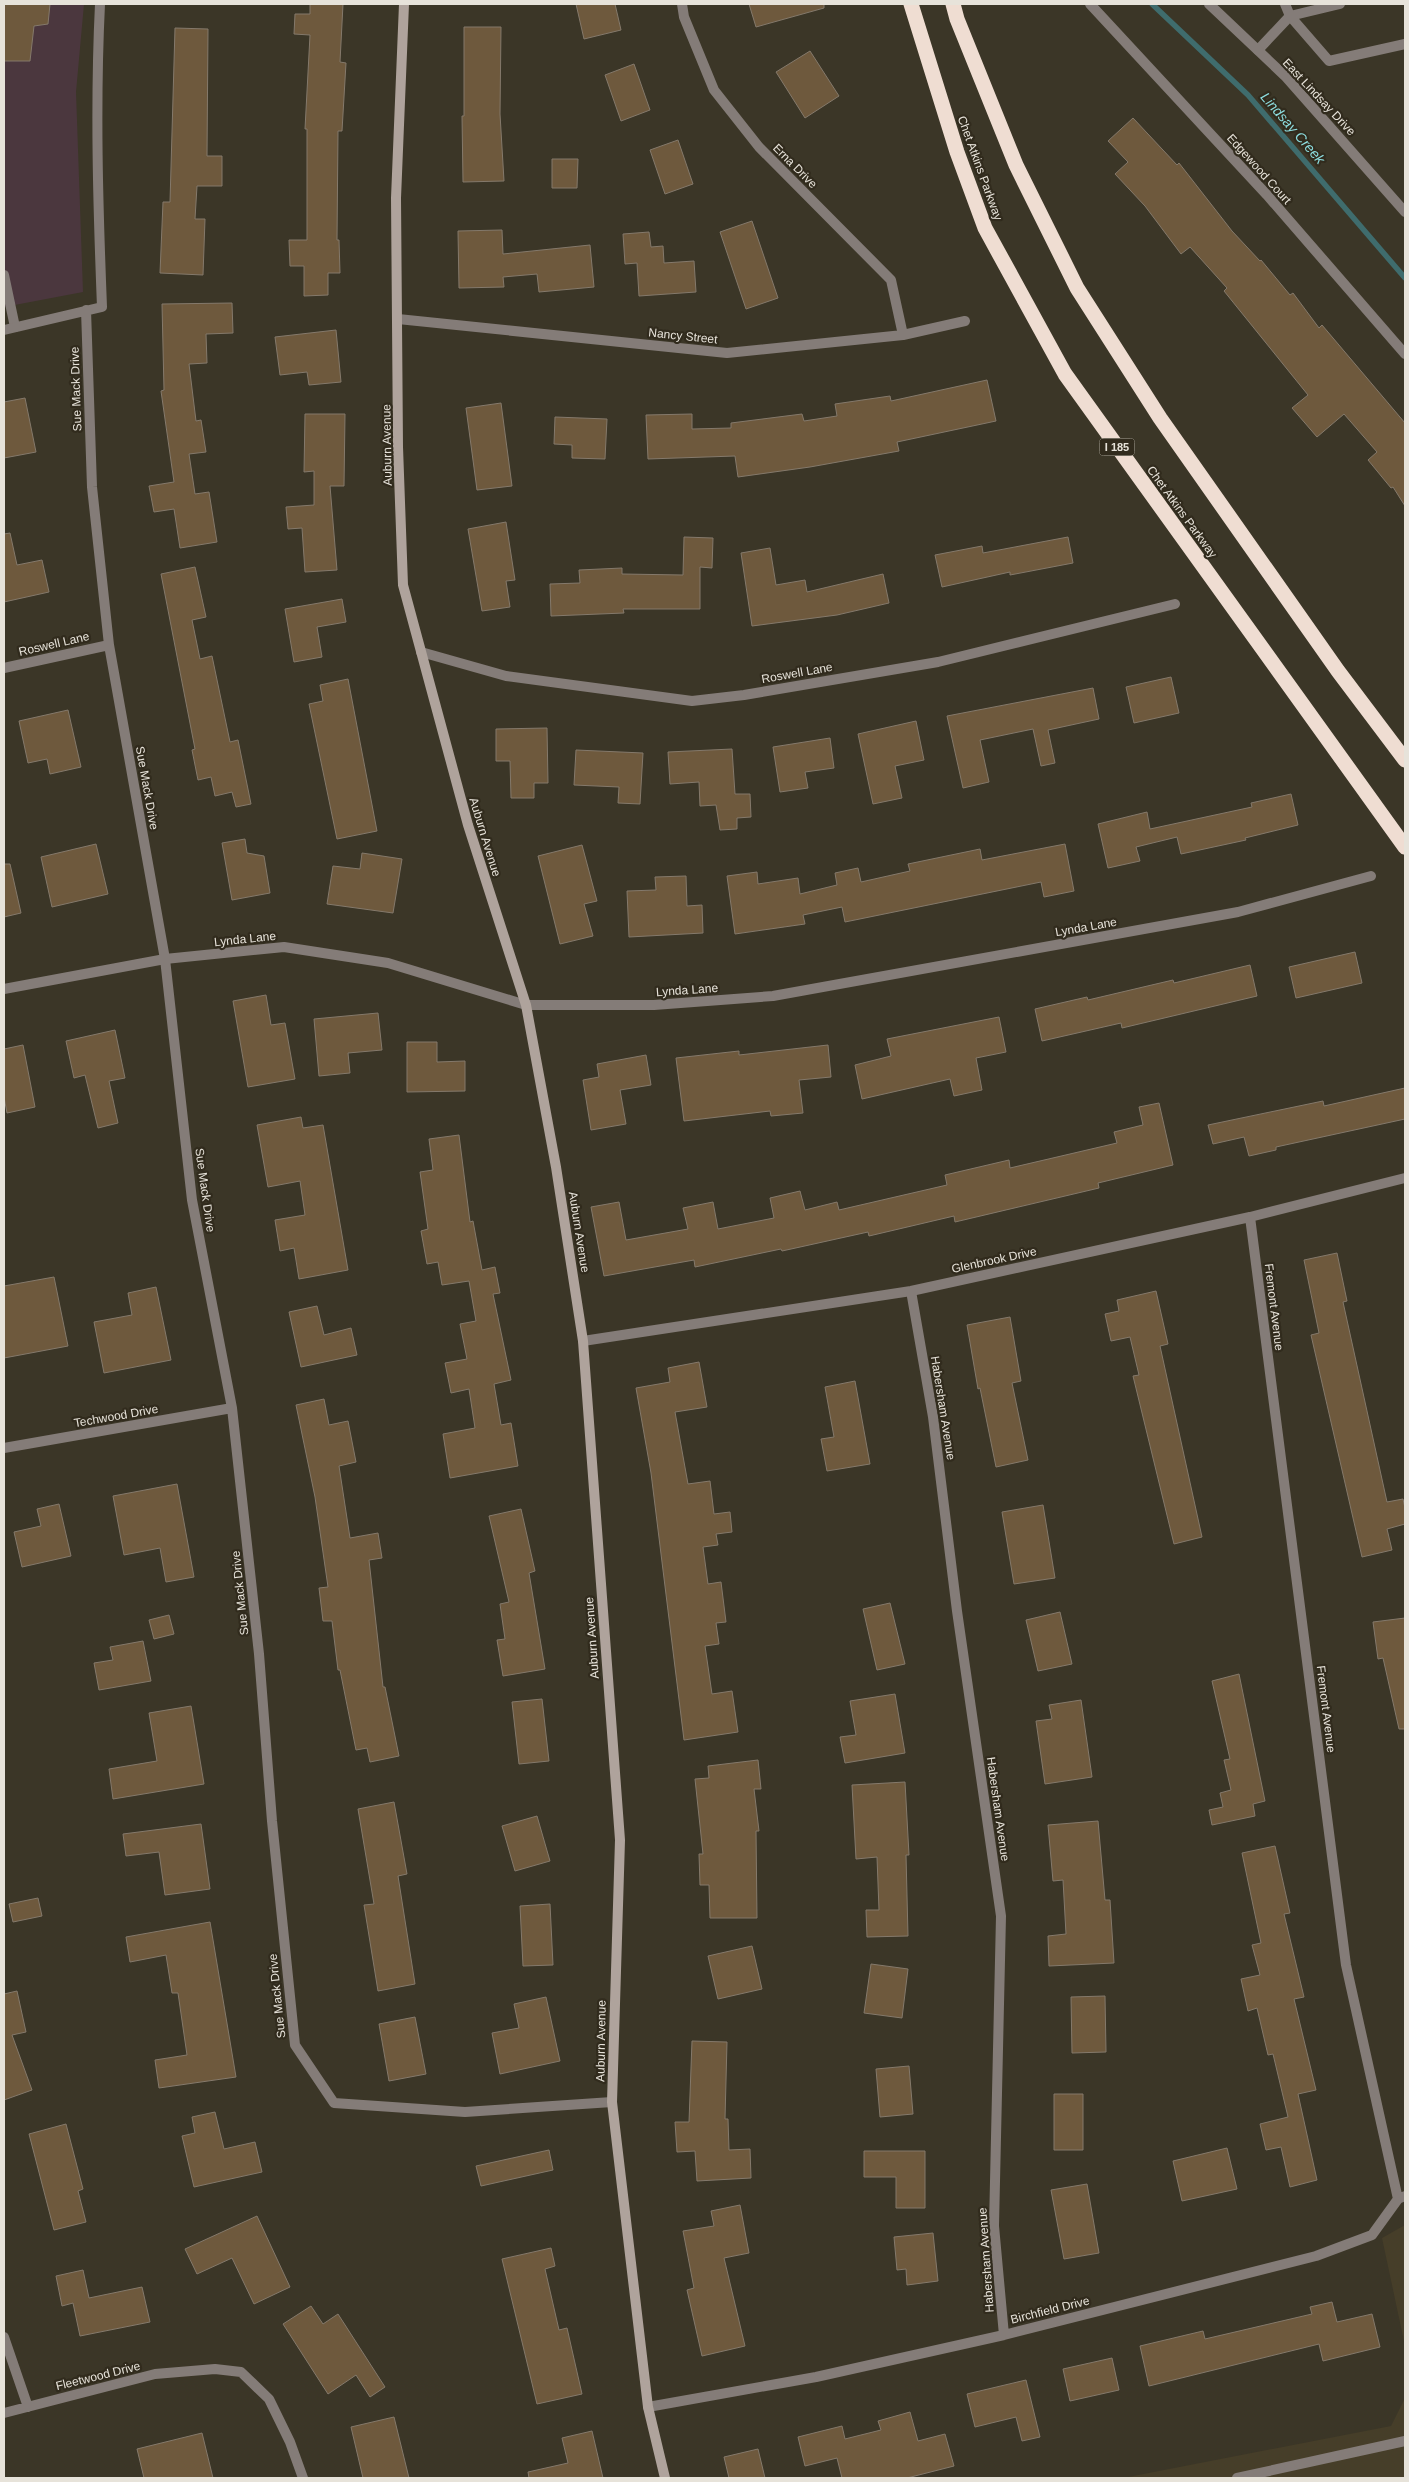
<svg xmlns="http://www.w3.org/2000/svg" width="1409" height="2482" viewBox="0 0 1409 2482" font-family="Helvetica,sans-serif">
  <style>
    .built { fill: #463e29 }
    .education { fill: #4b373e }
    .lines { fill: none; stroke-linecap: round; stroke-linejoin: round }
    .stream { stroke: #3f6c6d; stroke-width: 5.5 }
    .building { fill: #6e593d; stroke: #84796b }
    .lane { stroke: #847c78; stroke-width: 10 }
    .street { stroke: #847c78; stroke-width: 10 }
    .secondary { stroke: #afa39c; stroke-width: 10 }
    .highway { stroke: #efddd2; stroke-width: 15 }
    .labels { text-anchor: middle; stroke-width: 4.5; stroke-linejoin: round; paint-order: stroke }
    .shield { fill: #312b1d; stroke: #b0aca1; stroke-width: 1 }
    .shield-label { font-size: 11px; font-weight: bold; fill: #e7e3da }
    .street-label { font-size: 12px; fill: #e7e3da; stroke: #312b1d }
    .water-label { font-size: 14px; font-style: italic; fill: #8ddddf; stroke: #312b1d }
  </style>
  <rect width="100%" height="100%" fill="#3b3627"/>
  <path class="built" d="M1405,2225V2346L1382,2238Z
    M1405,2398V2478H1123L1391,2426Z"/>
  <path class="education" d="M4,4H84L76,92L83,292L4,307Z"/>
  <g class="lines">
    <path class="stream" d="M1152,4L1248,95L1405,278"/>
  </g>
  <path class="building" d="M4,4H50L48,24L34,26L30,61H4Z
    M310,4H343L340,62L346,63L342,131H338L337,240H339L340,273H328V295L304,296V266H290L289,240H307V129H305L310,35L294,34L295,14H310Z
    M576,4H615L621,30L584,39Z
    M749,4H824V8L756,27Z
    M464,27H501L500,114L504,181L463,182L462,116H464Z
    M175,28L208,29L207,156H222V186H197L195,219H205L203,275L160,273L163,202H170Z
    M810,51L839,96L805,118L776,72Z
    M634,64L650,110L621,121L605,75Z
    M1133,118L1177,165L1179,163L1232,231L1260,261L1261,260L1290,295L1293,293L1319,328L1322,325L1405,423V506L1393,487L1391,488L1368,460L1377,452L1344,414L1317,437L1292,408L1308,395L1224,291L1227,288L1190,247L1181,254L1145,206L1115,174L1128,162L1108,141Z
    M678,140L693,184L665,194L650,150Z
    M552,159H578L577,188H552Z
    M752,221L778,298L746,309L720,232Z
    M502,230L503,254L590,245L594,287L539,292L537,274L503,277L504,287L459,288L458,231Z
    M649,232L651,247L663,246L664,263L694,261L696,292L639,296L637,263L625,264L623,234Z
    M232,303L233,333L206,334L207,363L189,364L196,421L201,420L206,452L189,454L195,494L209,492L217,542L180,548L174,509L154,512L149,486L174,482L161,391L164,390L162,304Z
    M336,330L341,382L309,385L307,372L280,375L275,337Z
    M987,380L996,421L897,442L899,451L810,467L738,477L735,456L648,459L646,415L692,414V429L731,428V423L802,414L804,421L837,416L835,404L890,396L891,401Z
    M25,398L36,452L4,458V402Z
    M501,403L512,486L477,490L466,408Z
    M305,414H345L344,486H330L337,570L305,572L302,528L288,529L286,507L314,505V471L304,472Z
    M555,417L607,419L605,459L572,458V445L554,444Z
    M506,522L515,580L506,581L510,607L482,611L468,529Z
    M10,533L17,565L42,560L49,592L4,602V534Z
    M684,537L713,538L712,568L700,567V609H623L624,613L551,616L550,584L580,583L579,570L622,568V574L683,575Z
    M1068,537L1073,563L1010,575V572L942,587L935,555L982,546L983,553Z
    M770,548L776,585L805,580L807,592L883,574L889,603L837,615L752,626L741,553Z
    M195,567L206,617L192,620L200,659L212,656L230,742L238,740L251,804L236,807L232,792L215,796L211,777L198,780L192,750L195,749L161,574Z
    M342,599L346,622L317,627L322,657L294,662L285,609Z
    M1171,677L1179,713L1134,723L1126,687Z
    M348,679L377,831L337,839L309,704L323,701L320,685Z
    M1093,688L1099,719L1048,730L1055,763L1041,766L1033,729L980,740L989,782L963,788L947,716Z
    M68,710L81,767L50,774L47,759L28,763L19,721Z
    M916,721L924,760L895,766L902,798L873,804L858,734Z
    M547,728L548,783H534V798H511L510,761H496V729Z
    M830,738L834,768L805,772L808,788L780,792L773,747Z
    M732,749L735,794H750L751,817L737,818V829L720,830L716,805L700,806L699,782L670,784L668,752Z
    M576,750L643,753L640,804L618,803L619,787L574,785Z
    M1291,794L1298,825L1245,838L1246,840L1181,854L1177,837L1136,847L1140,861L1108,868L1098,824L1147,812L1150,829L1252,807L1251,803Z
    M245,839L247,853L264,856L270,893L232,900L222,843Z
    M96,844L108,894L52,907L41,857Z
    M1065,844L1074,891L1044,897L1041,882L845,922L842,907L803,915L805,924L735,934L727,876L757,872L758,884L798,878L800,894L837,885L835,873L858,868L861,882L910,871L908,864L980,849L982,860Z
    M582,845L597,901L584,904L593,936L560,944L538,856Z
    M362,853L402,859L393,913L327,904L333,866L360,869Z
    M4,864H10L21,913L4,917Z
    M686,876L687,906L702,905L703,933L629,937L627,891L656,890L655,877Z
    M1355,952L1362,983L1296,998L1289,967Z
    M1250,965L1257,996L1122,1028L1121,1023L1042,1041L1035,1009L1087,997L1088,1000L1173,980L1174,983Z
    M266,995L271,1025L285,1023L295,1079L248,1087L233,1001Z
    M378,1013L382,1050L348,1053L350,1073L319,1076L314,1019Z
    M999,1017L1006,1052L976,1058L982,1090L954,1096L950,1079L862,1099L855,1065L891,1056L887,1039Z
    M115,1030L125,1078L109,1081L118,1123L98,1128L85,1075L74,1078L66,1041Z
    M407,1042H437V1062L465,1061V1091L407,1092Z
    M23,1045L35,1107L7,1113L4,1097V1049Z
    M828,1045L831,1077L799,1080L803,1113L771,1116L770,1111L684,1121L676,1058L739,1051V1055Z
    M646,1055L651,1085L620,1090L626,1124L591,1130L583,1080L599,1077L597,1064Z
    M1405,1088V1119L1276,1147V1150L1249,1156L1244,1137L1213,1144L1208,1125L1323,1101L1324,1106Z
    M1159,1103L1173,1165L1098,1183L1099,1188L955,1222L954,1216L869,1236L868,1232L782,1251L781,1249L695,1267L694,1260L604,1276L591,1207L619,1202L626,1240L688,1229L683,1208L713,1202L718,1229L774,1218L770,1198L800,1191L805,1210L837,1202L839,1210L947,1185L945,1175L1009,1160L1010,1168L1117,1143L1114,1132L1143,1125L1139,1107Z
    M301,1117L303,1128L323,1125L348,1270L299,1279L294,1248L280,1251L275,1220L305,1215L300,1181L268,1187L257,1125Z
    M459,1135L470,1222L473,1221L482,1270L495,1267L500,1293L493,1294L511,1380L494,1384L501,1425L511,1423L518,1466L450,1478L443,1434L475,1428L469,1389L451,1393L445,1363L467,1359L460,1324L476,1321L469,1281L442,1285L438,1262L427,1264L421,1231L428,1229L420,1172L433,1170L429,1139Z
    M1337,1253L1347,1301L1343,1302L1387,1502L1403,1499L1405,1508V1524L1387,1529L1392,1550L1362,1557L1311,1335L1319,1333L1304,1260Z
    M54,1277L68,1346L4,1358V1286Z
    M156,1287L171,1360L104,1373L94,1322L132,1315L128,1293Z
    M1156,1291L1168,1344L1160,1346L1202,1537L1174,1544L1133,1376L1139,1375L1130,1337L1111,1341L1105,1314L1119,1311L1117,1300Z
    M317,1306L324,1335L351,1328L357,1355L301,1367L289,1312Z
    M1010,1317L1021,1381L1012,1383L1028,1460L996,1467L980,1388L978,1389L967,1325Z
    M699,1362L707,1407L675,1412L688,1484L710,1481L714,1514L730,1512L732,1532L716,1534L718,1545L703,1547L708,1584L721,1582L726,1622L716,1623L719,1644L705,1646L712,1694L732,1691L738,1732L684,1740L651,1473L636,1388L670,1382L668,1368Z
    M855,1381L870,1464L827,1471L821,1439L834,1437L825,1387Z
    M324,1399L329,1425L348,1421L356,1462L339,1466L350,1538L378,1533L382,1558L369,1560L383,1687H385L399,1756L370,1762L367,1748L356,1750L340,1670H338L332,1621H323L319,1588L328,1587L315,1497L296,1405Z
    M177,1484L194,1577L166,1582L160,1548L124,1555L113,1496Z
    M59,1504L71,1556L22,1567L14,1532L41,1526L37,1509Z
    M1043,1505L1055,1578L1014,1584L1002,1512Z
    M521,1509L535,1571L529,1573L545,1669L503,1676L497,1640L505,1639L500,1604L509,1602L489,1516Z
    M890,1603L905,1664L877,1670L863,1609Z
    M1060,1612L1072,1664L1038,1671L1026,1620Z
    M169,1615L174,1634L154,1639L149,1620Z
    M1405,1618V1729H1399L1383,1658L1378,1659L1373,1622Z
    M143,1641L151,1681L99,1690L94,1663L113,1660L110,1647Z
    M1239,1674L1265,1801L1253,1804L1255,1816L1212,1825L1209,1810L1223,1807L1220,1793L1231,1790L1224,1760L1230,1759L1212,1681Z
    M895,1694L905,1753L845,1763L840,1737L856,1735L850,1701Z
    M542,1699L549,1761L519,1764L512,1702Z
    M1081,1700L1092,1777L1045,1784L1036,1721L1052,1719L1049,1705Z
    M191,1706L204,1784L113,1799L109,1769L157,1761L149,1713Z
    M758,1760L761,1789H754L759,1831H756L757,1918H710L709,1885H700L699,1854H703L695,1779L709,1778L708,1766Z
    M905,1782L909,1855H906L908,1936L867,1937L866,1910H879L877,1857L856,1859L852,1785Z
    M394,1802L407,1874L398,1876L415,1984L378,1991L364,1905L374,1904L358,1809Z
    M537,1816L550,1861L515,1871L502,1826Z
    M1098,1821L1105,1900H1110L1114,1963L1049,1966L1048,1936L1066,1934L1063,1880L1053,1881L1048,1825Z
    M201,1824L210,1889L165,1895L159,1852L126,1856L123,1834Z
    M1275,1846L1290,1913L1284,1914L1304,1997L1294,1999L1316,2090L1298,2094L1317,2180L1290,2187L1281,2147L1266,2150L1260,2124L1288,2117L1273,2054L1268,2055L1257,2008L1248,2011L1241,1979L1260,1975L1252,1945L1261,1943L1242,1853Z
    M38,1898L42,1916L13,1922L9,1904Z
    M550,1904L553,1965L523,1966L520,1906Z
    M210,1922L236,2077L159,2088L155,2060L187,2055L178,1993H172L166,1955L130,1962L126,1937Z
    M752,1946L762,1989L718,1999L708,1956Z
    M871,1964L908,1969L902,2018L864,2013Z
    M17,1991L26,2032L12,2035L32,2090L4,2100V1994Z
    M1105,1996L1106,2052L1072,2053L1071,1997Z
    M546,1997L560,2061L500,2074L492,2033L519,2028L514,2004Z
    M415,2017L426,2074L389,2081L379,2024Z
    M692,2041L727,2042L725,2119H728L729,2150L750,2149L751,2178L697,2181L695,2151L677,2152L675,2122H689Z
    M909,2066L913,2114L880,2117L876,2069Z
    M1054,2094H1083V2150H1054Z
    M215,2112L224,2149L255,2142L262,2172L194,2187L182,2136L195,2133L192,2117Z
    M66,2124L83,2189L78,2191L86,2222L54,2230L29,2134Z
    M1227,2148L1237,2189L1182,2201L1173,2161Z
    M549,2150L553,2170L481,2186L476,2166Z
    M864,2151H925V2208H896V2177H864Z
    M1087,2184L1099,2253L1064,2259L1051,2190Z
    M740,2205L749,2253L724,2258L745,2346L702,2356L687,2290L694,2288L683,2231L714,2226L711,2211Z
    M257,2216L290,2287L254,2304L232,2258L197,2274L185,2249Z
    M933,2233L938,2281L907,2285L906,2269L897,2270L894,2237Z
    M551,2248L555,2266L545,2269L559,2330L567,2328L582,2394L537,2404L502,2259Z
    M83,2270L89,2298L142,2287L150,2322L80,2336L73,2303L62,2306L56,2276Z
    M1332,2302L1337,2322L1372,2314L1380,2347L1323,2361L1319,2344L1149,2386L1140,2346L1203,2331L1205,2339L1312,2314L1310,2307Z
    M311,2306L323,2324L338,2314L385,2387L370,2397L356,2375L328,2394L283,2324Z
    M1112,2358L1119,2390L1070,2401L1063,2369Z
    M1026,2380L1040,2437L1022,2441L1016,2417L975,2427L967,2394Z
    M910,2412L918,2441L945,2434L954,2466L907,2478H842L837,2458L805,2466L798,2437L842,2426L845,2439L881,2430L878,2421Z
    M394,2417L409,2478H363L351,2427Z
    M592,2431L603,2478H529L528,2472L568,2463L562,2438Z
    M202,2433L213,2478H144L137,2449Z
    M758,2449L765,2478H729L724,2457Z"/>
  <g class="lines">
    <path class="lane" d="M1285,4L1290,16L1340,4
      M1258,50L1290,16L1329,61L1405,44
      M4,275L15,327
      M1237,2478L1405,2441"/>
    <path class="street" d="M682,4L684,17L714,90L759,147L891,280L903,335
      M1090,4L1267,195L1405,354
      M1209,4L1285,76L1405,212
      M86,310L92,487L109,645L165,959L192,1200L232,1408L259,1654L272,1821L295,2045L334,2103L465,2112L612,2102
      M398,319L727,353L903,335L965,321
      M4,330L102,307C98,206 95,105 100,4
      M421,652L506,676L692,701L744,695L938,662L1175,604
      M4,668L109,645
      M4,989L165,959L284,947L388,963L526,1005H654L773,996L1238,912L1371,876
      M1250,1217L1346,1965L1398,2199
      M911,1291L933,1417L957,1611L1001,1916L994,2226L1004,2335
      M583,1341L911,1291L1250,1217L1405,1178
      M4,1448L232,1408
      M4,2337L28,2407
      M648,2407L816,2377L1004,2335L1316,2256L1372,2235L1398,2199L1405,2196
      M4,2413L155,2374L215,2369L241,2372L269,2399L290,2442L303,2478"/>
    <path class="secondary" d="M404,4L396,198L398,447L403,585L468,825L526,1005L556,1167L583,1341L620,1840L612,2102L648,2407L665,2478"/>
    <path class="highway" d="M911,4L957,152L985,228L1065,374L1405,847
      M953,4L957,19L1016,165L1077,288L1160,418L1338,671L1405,760"/>
  </g>
  <g class="labels">
    <rect class="shield" x="1099.5" y="438.5" width="35" height="17" rx="4"/>
    <g class="shield-label">
      <text x="1117" y="451">I 185</text>
    </g>
    <g class="street-label">
      <text transform="translate(1319 97) rotate(47)" y="4">East Lindsay Drive</text>
      <text transform="translate(795 166) rotate(45)" y="4">Erna Drive</text>
      <text transform="translate(980 168) rotate(70)" y="4">Chet Atkins Parkway</text>
      <text transform="translate(1259 169) rotate(48)" y="4">Edgewood Court</text>
      <text transform="translate(683 336) rotate(6)" y="4">Nancy Street</text>
      <text transform="translate(76 389) rotate(-92)" y="4">Sue Mack Drive</text>
      <text transform="translate(387 445) rotate(-91)" y="4">Auburn Avenue</text>
      <text transform="translate(1182 512) rotate(54)" y="4">Chet Atkins Parkway</text>
      <text transform="translate(54 644) rotate(-13)" y="4">Roswell Lane</text>
      <text transform="translate(797 673) rotate(-10)" y="4">Roswell Lane</text>
      <text transform="translate(147 788) rotate(80)" y="4">Sue Mack Drive</text>
      <text transform="translate(485 837) rotate(73)" y="4">Auburn Avenue</text>
      <text transform="translate(1086 927) rotate(-10)" y="4">Lynda Lane</text>
      <text transform="translate(245 939) rotate(-6)" y="4">Lynda Lane</text>
      <text transform="translate(687 990) rotate(-4)" y="4">Lynda Lane</text>
      <text transform="translate(205 1190) rotate(82)" y="4">Sue Mack Drive</text>
      <text transform="translate(579 1232) rotate(81)" y="4">Auburn Avenue</text>
      <text transform="translate(994 1260) rotate(-12)" y="4">Glenbrook Drive</text>
      <text transform="translate(1274 1307) rotate(83)" y="4">Fremont Avenue</text>
      <text transform="translate(943 1408) rotate(81)" y="4">Habersham Avenue</text>
      <text transform="translate(116 1416) rotate(-10)" y="4">Techwood Drive</text>
      <text transform="translate(240 1593) rotate(-96)" y="4">Sue Mack Drive</text>
      <text transform="translate(592 1638) rotate(-94)" y="4">Auburn Avenue</text>
      <text transform="translate(1326 1709) rotate(83)" y="4">Fremont Avenue</text>
      <text transform="translate(998 1809) rotate(82)" y="4">Habersham Avenue</text>
      <text transform="translate(277 1996) rotate(-96)" y="4">Sue Mack Drive</text>
      <text transform="translate(601 2041) rotate(-89)" y="4">Auburn Avenue</text>
      <text transform="translate(986 2260) rotate(-94)" y="4">Habersham Avenue</text>
      <text transform="translate(1050 2310) rotate(-14)" y="4">Birchfield Drive</text>
      <text transform="translate(98 2376) rotate(-14)" y="4">Fleetwood Drive</text>
    </g>
    <g class="water-label">
      <text transform="translate(1293 128) rotate(49)" y="5">Lindsay Creek</text>
    </g>
  </g>
  <rect width="1409" height="2482" fill="none" stroke="#e7e3da" stroke-width="10"/>
</svg>
